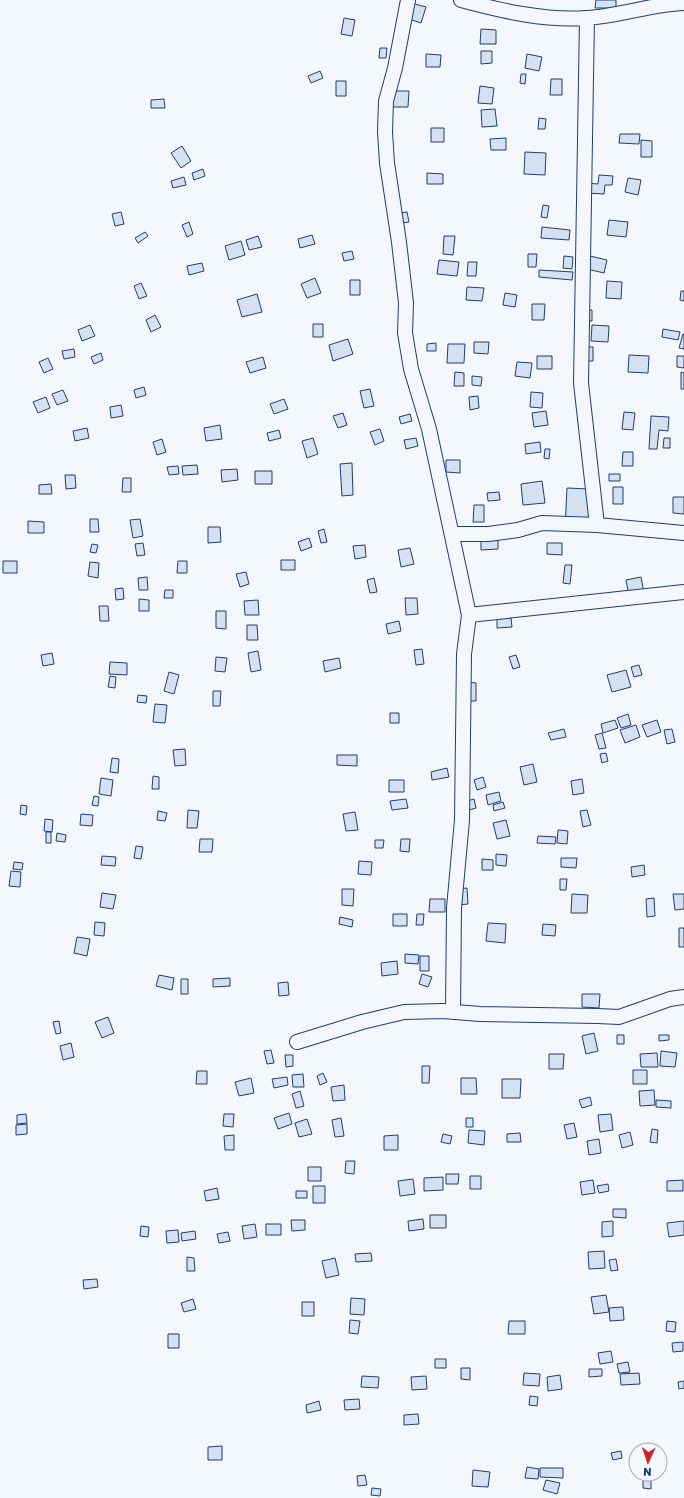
<svg xmlns="http://www.w3.org/2000/svg" width="684" height="1498" viewBox="0 0 684 1498" font-family="'Golos Text',sans-serif">
  <style>
    .building { fill: #d5e0f0; stroke: #1d3f73 }
    .lines { fill: none; stroke-linecap: round; stroke-linejoin: round }
    .minor-casing { stroke: #1d3f73; stroke-width: 16 }
    .minor { stroke: #f4f7fb; stroke-width: 14 }
  </style>
  <rect width="100%" height="100%" fill="#f4f7fb"/>
  <path class="building" d="M596,0H616V8H595Z
    M411,3L426,7L421,23L406,18Z
    M344,18L355,20L352,36L341,34Z
    M481,29L496,30V44H480Z
    M380,48H387L386,58H379Z
    M481,51H492V63L481,64Z
    M426,54L441,55L440,67H426Z
    M527,54L542,57L539,71L525,68Z
    M320,71L323,78L311,83L308,76Z
    M521,74H526L525,84L520,83Z
    M551,79H562V95H550Z
    M336,81H346V96H336Z
    M480,86L494,88L492,104L478,103Z
    M392,91H409L408,107H391Z
    M164,99L165,108H151V100Z
    M495,109L497,126L482,127L481,110Z
    M539,118L546,119L545,129H538Z
    M431,128H444V142H431Z
    M620,134H640L639,144L619,143Z
    M506,138V150H491L490,139Z
    M641,140L652,141V157H641Z
    M182,146L191,161L181,168L171,153Z
    M525,152L546,153L545,175L524,174Z
    M203,169L205,176L194,180L192,173Z
    M427,173L443,174V184H427Z
    M599,175L613,176L612,185H605L604,194L586,193L587,183L598,184Z
    M184,177L186,185L173,188L171,181Z
    M628,178L641,180L638,195L625,192Z
    M543,205L549,206L547,218L541,217Z
    M121,212L124,224L115,226L112,214Z
    M407,212L409,222L402,223L399,213Z
    M609,220L628,222L626,237L607,235Z
    M189,222L193,234L187,237L182,225Z
    M542,227L570,230L569,240L541,238Z
    M145,232L148,236L138,243L135,238Z
    M312,235L315,244L300,248L298,239Z
    M258,236L262,247L249,250L246,240Z
    M444,236H455L453,255L443,254Z
    M241,241L245,255L229,260L225,246Z
    M352,251L354,259L344,261L342,253Z
    M528,254H537L536,267H528Z
    M564,256L573,257L572,269L563,268Z
    M590,256L607,260L604,273L587,269Z
    M439,260L459,262L457,276L437,274Z
    M468,262H477L476,276H467Z
    M202,263L204,271L189,275L187,266Z
    M539,270L573,272L572,280L539,277Z
    M315,278L321,293L307,298L301,284Z
    M350,280H360V295H350Z
    M607,281L622,282L621,299L606,298Z
    M141,283L147,296L139,299L134,286Z
    M467,287L484,288L482,301L466,300Z
    M681,291H684V301L680,300Z
    M505,293L517,295L515,307L503,305Z
    M257,294L262,312L242,317L237,300Z
    M532,304H545L544,320H532Z
    M585,309L592,310V321H585Z
    M155,315L161,327L151,332L146,320Z
    M313,324H323V337H313Z
    M90,325L95,336L82,341L78,330Z
    M592,325L609,326L608,342L591,341Z
    M663,329L680,332L678,340L662,337Z
    M683,334H684V349L679,348Z
    M348,339L353,354L333,361L329,345Z
    M474,342H489L488,354L474,353Z
    M436,343V351H427V344Z
    M448,344H465L464,363H447Z
    M583,347H593V361H583Z
    M74,349L75,357L64,359L62,351Z
    M101,353L103,360L94,364L91,357Z
    M629,355L649,356L648,373L628,372Z
    M537,356H552V369H537Z
    M677,356H684V368L677,367Z
    M263,357L266,368L250,373L246,362Z
    M48,358L53,369L44,373L39,362Z
    M517,362L532,363L530,378L515,376Z
    M455,372L464,373V386H454Z
    M681,372L684,373V389H681Z
    M472,376L482,377L481,386L472,385Z
    M144,387L146,395L136,398L134,390Z
    M370,389L374,406L364,408L360,391Z
    M63,390L68,401L57,405L52,394Z
    M531,392L543,393L542,408L530,407Z
    M478,396L479,408L470,410L469,397Z
    M46,397L50,408L38,413L33,402Z
    M284,399L288,409L274,414L270,404Z
    M121,405L123,416L111,418L110,407Z
    M546,411L548,425L534,427L532,413Z
    M624,412L635,413L633,430L622,429Z
    M343,413L347,425L338,428L333,416Z
    M410,414L412,421L401,424L399,417Z
    M651,416L669,417L668,431L659,430L657,449H649Z
    M220,425L222,439L206,441L204,428Z
    M87,428L89,438L75,441L73,431Z
    M380,429L384,441L375,445L370,432Z
    M279,430L281,438L269,441L267,433Z
    M313,438L318,454L307,458L302,441Z
    M416,438L418,446L406,449L404,440Z
    M664,438H670V448H663Z
    M162,439L166,452L157,455L153,442Z
    M540,442L541,452L526,454L525,444Z
    M545,449H550L549,459L544,458Z
    M623,452H633V466H622Z
    M446,460H460V473L446,472Z
    M352,463L353,495L342,496L340,464Z
    M197,465L198,474L183,475L182,466Z
    M178,466L179,474L169,475L167,467Z
    M237,469L238,480L222,482L221,470Z
    M255,471H272V484H255Z
    M609,474H620V481H609Z
    M65,475H75L76,488L66,489Z
    M123,478H131V492H122Z
    M542,481L545,503L523,505L521,484Z
    M51,484L52,494H39V485Z
    M613,487H623V504H613Z
    M567,488L590,489L588,530L565,529Z
    M499,492L500,500L488,501L487,493Z
    M673,497H684V514L673,513Z
    M474,505H484V522H473Z
    M90,519H98L99,532H90Z
    M140,519L143,536L133,538L130,520Z
    M28,521L44,522V533H28Z
    M208,527H220L221,542L208,543Z
    M324,529L327,542L321,543L318,531Z
    M481,537H498V549L481,550Z
    M309,538L312,547L301,551L298,542Z
    M143,543L145,555L137,556L135,544Z
    M547,543H562V555L547,554Z
    M92,544L98,545L96,553L90,552Z
    M365,545L366,557L355,559L353,546Z
    M410,548L414,564L401,567L398,550Z
    M281,560H295V570H281Z
    M3,561H17V573H3Z
    M178,561H187V573H177Z
    M90,562L99,563L98,578L88,576Z
    M565,565H572L570,584L563,583Z
    M246,572L249,584L240,587L236,574Z
    M147,577L148,590H139L138,578Z
    M641,577L644,593L629,596L626,580Z
    M374,578L377,592L370,593L367,580Z
    M123,588L124,599L116,600L115,589Z
    M165,590H173V598H164Z
    M405,598H417L418,614L406,615Z
    M139,599L149,600V611H139Z
    M258,600L259,615H245L244,601Z
    M99,606H108L109,621H100Z
    M216,611H226V629L216,628Z
    M511,618L512,627L497,628V619Z
    M399,621L401,631L388,634L386,624Z
    M247,625H257L258,640H247Z
    M422,649L424,664L416,665L414,650Z
    M258,651L261,670L251,672L248,653Z
    M52,653L54,664L43,666L41,655Z
    M516,655L520,667L513,669L509,657Z
    M216,657L227,658L225,672L215,671Z
    M339,658L341,668L325,672L323,661Z
    M110,662L127,663V675L109,674Z
    M639,665L642,675L634,677L631,667Z
    M626,670L631,687L612,692L607,675Z
    M169,672L179,675L174,694L164,691Z
    M110,676L116,677L115,688L108,687Z
    M467,682L476,683V701H467Z
    M213,691H221L220,706H213Z
    M138,695L147,696L146,703L137,702Z
    M155,704L167,705L165,723L153,722Z
    M390,713H399V723H390Z
    M628,714L631,725L621,728L617,718Z
    M615,720L618,728L603,733L601,724Z
    M657,720L661,732L647,737L642,725Z
    M636,725L640,737L625,743L620,730Z
    M564,729L566,737L551,740L548,733Z
    M672,729L675,742L667,744L664,730Z
    M602,733L606,748L599,749L595,735Z
    M185,749L186,765L175,766L173,750Z
    M606,753L608,761L602,763L600,754Z
    M337,755H357V766L337,765Z
    M112,758L119,759L118,773L110,772Z
    M533,764L537,782L524,785L520,767Z
    M447,768L449,777L432,780L431,772Z
    M153,776L159,777V789H152Z
    M483,777L486,787L477,790L474,780Z
    M101,778L113,780L111,796L99,794Z
    M582,779L584,793L573,795L571,781Z
    M389,780H404V792H389Z
    M499,792L501,801L488,805L486,795Z
    M94,796L99,797L98,806L92,805Z
    M406,799L408,808L392,810L390,801Z
    M474,799L476,808L463,812L461,803Z
    M503,802L505,808L494,811L493,805Z
    M21,805L27,806L26,815L20,814Z
    M188,810L199,811L197,828H187Z
    M587,810L591,825L583,827L580,811Z
    M158,811L167,813L165,821L157,820Z
    M355,812L358,830L346,831L343,814Z
    M81,814L93,815L92,826L80,825Z
    M45,819L53,820L52,832L44,831Z
    M506,820L510,836L497,839L493,823Z
    M558,830L568,831L567,844L557,843Z
    M46,832H51V843H46Z
    M57,833L66,835L65,842L56,841Z
    M538,836L556,837L555,844L537,843Z
    M200,839H213L212,852H199Z
    M401,839H410L409,852L400,851Z
    M375,840H384L383,848H375Z
    M136,846L143,847L141,859L134,858Z
    M496,854L507,855L506,866L496,865Z
    M102,856L116,857L115,866L101,865Z
    M561,858H577L576,868L561,867Z
    M482,859L493,860V870H482Z
    M359,861L372,862L371,875L358,874Z
    M14,862L23,863L22,870L13,869Z
    M644,865L645,875L632,877L631,867Z
    M11,871L21,872L20,887L9,886Z
    M560,879H567L566,890H560Z
    M467,888L468,904L458,905L456,889Z
    M342,889H354L353,906L342,905Z
    M102,893L116,895L113,909L100,907Z
    M572,894L588,895L587,913H571Z
    M673,894H684V909L675,910Z
    M654,898L655,916L647,917L646,899Z
    M430,899H445V912H429Z
    M393,914H407V926H393Z
    M417,914H424L423,925H416Z
    M340,917L353,920L352,927L339,924Z
    M95,922L105,923L104,936L94,935Z
    M488,923L506,924L505,943L486,941Z
    M543,924L556,925L555,936L542,935Z
    M679,928H684V947H679Z
    M77,937L90,939L87,956L74,953Z
    M405,954L419,955L418,964L405,963Z
    M420,956H429V971H420Z
    M397,961L398,974L382,976L381,963Z
    M422,974L432,977L428,987L419,984Z
    M159,975L174,978L172,990L156,986Z
    M230,978V986L213,987V979Z
    M181,979H188V994H181Z
    M288,982L289,995L279,996L278,983Z
    M582,994H600L599,1008L582,1007Z
    M108,1017L114,1033L102,1038L95,1022Z
    M59,1021L61,1033L56,1034L53,1022Z
    M594,1033L598,1051L586,1054L582,1036Z
    M617,1035H624V1044H617Z
    M659,1035H669V1040L659,1041Z
    M71,1043L74,1057L63,1060L60,1046Z
    M271,1050L274,1063L267,1064L264,1051Z
    M661,1051L677,1053L675,1067L660,1066Z
    M657,1053L658,1067H641L640,1054Z
    M549,1054H564L563,1069H549Z
    M285,1055H293V1066L286,1067Z
    M422,1066H430L429,1083H422Z
    M633,1070H647V1084H633Z
    M197,1071H207V1084H196Z
    M323,1073L327,1082L320,1085L317,1076Z
    M303,1074L304,1087H293L292,1075Z
    M287,1077L288,1085L274,1088L272,1079Z
    M251,1078L254,1093L239,1096L235,1082Z
    M461,1078H476L477,1094H461Z
    M502,1079H521L520,1098H502Z
    M344,1085L345,1100L333,1101L331,1087Z
    M654,1090L655,1105L640,1106L639,1091Z
    M300,1091L304,1106L296,1108L292,1094Z
    M590,1097L592,1105L582,1108L579,1100Z
    M656,1100L671,1101V1108L656,1107Z
    M289,1113L292,1124L278,1129L274,1118Z
    M26,1114L27,1123L17,1124V1115Z
    M224,1114H234L233,1127L223,1126Z
    M611,1114L613,1130L600,1132L598,1115Z
    M341,1118L344,1136L335,1137L332,1120Z
    M466,1118H473V1127H466Z
    M307,1119L312,1134L299,1137L295,1123Z
    M574,1123L577,1137L567,1139L564,1125Z
    M27,1124V1134L16,1135V1125Z
    M652,1129L658,1130L657,1143L650,1142Z
    M469,1130L485,1131L484,1145L468,1143Z
    M630,1132L633,1145L622,1148L619,1135Z
    M520,1133L521,1142H507V1134Z
    M443,1134L452,1136L450,1144L441,1142Z
    M234,1135V1150H225L224,1136Z
    M398,1135V1150H384V1136Z
    M599,1139L601,1153L589,1155L587,1141Z
    M346,1161H355L354,1174L345,1173Z
    M308,1167H321V1181H308Z
    M446,1174H459L458,1184H446Z
    M470,1176H481V1189H470Z
    M443,1177V1190L424,1191V1178Z
    M413,1179L415,1194L400,1196L398,1181Z
    M593,1180L595,1193L582,1195L580,1182Z
    M683,1180V1191H667V1181Z
    M608,1184L609,1191L599,1193L597,1186Z
    M313,1186H325V1203H313Z
    M217,1188L219,1199L206,1201L204,1191Z
    M296,1191H307V1198H296Z
    M613,1209H626V1218L613,1217Z
    M430,1215H446V1228H430Z
    M423,1219L424,1229L409,1231L408,1221Z
    M291,1220H305V1230L292,1231Z
    M613,1221V1236L602,1237V1222Z
    M684,1221V1235L669,1237L667,1223Z
    M255,1224L257,1237L244,1239L242,1226Z
    M266,1224H281V1235H266Z
    M141,1226L149,1227L148,1237L140,1236Z
    M178,1230L179,1242L167,1243L166,1231Z
    M195,1231L196,1239L182,1241L181,1233Z
    M228,1232L230,1241L219,1243L217,1234Z
    M604,1251L605,1268L589,1269L588,1252Z
    M371,1253L372,1261L356,1262L355,1254Z
    M187,1257L194,1258L195,1271H187Z
    M335,1258L339,1275L326,1278L322,1261Z
    M616,1259L618,1270L611,1271L609,1260Z
    M97,1279L98,1287L84,1289L83,1280Z
    M606,1295L609,1312L594,1314L591,1297Z
    M351,1298L365,1299L364,1315L350,1314Z
    M193,1299L196,1309L184,1312L181,1303Z
    M302,1302H314V1316H302Z
    M623,1307L624,1320L610,1321L609,1308Z
    M350,1320L360,1321L358,1334L349,1333Z
    M509,1321H525V1334H508Z
    M667,1321L676,1322L675,1332L666,1331Z
    M168,1334H179V1348H168Z
    M683,1342V1351L673,1352L672,1343Z
    M611,1351L613,1362L600,1364L598,1353Z
    M435,1359H446V1368H435Z
    M628,1362L630,1372L619,1373L617,1364Z
    M461,1368H470V1380L461,1379Z
    M589,1369H602V1376L589,1377Z
    M524,1373L540,1374L539,1386L523,1385Z
    M639,1373L640,1384L621,1385L620,1374Z
    M560,1375L562,1389L548,1391L547,1377Z
    M362,1376L379,1377L378,1388L361,1387Z
    M426,1376L427,1389L412,1390L411,1377Z
    M684,1381V1388L679,1389L678,1382Z
    M530,1396L538,1397L537,1406L529,1405Z
    M359,1399L360,1409L345,1410L344,1400Z
    M319,1401L321,1410L307,1413L306,1405Z
    M418,1414L419,1424L404,1425V1415Z
    M222,1446V1460H208V1447Z
    M621,1451L622,1458L613,1460L611,1453Z
    M527,1467L539,1469L538,1479L525,1478Z
    M540,1468H563V1478L540,1477Z
    M473,1470L490,1472L488,1487L472,1486Z
    M365,1475L367,1485L358,1486L357,1476Z
    M643,1475H651V1489L643,1488Z
    M546,1480L560,1483L557,1494L543,1490Z
    M372,1488L381,1489L380,1496L371,1495Z"/>
  <g class="lines">
    <g class="minor-casing">
      <path id="minor" d="M408,0L395,68L386,101L385,132L387,163L399,242L406,303L405,333L411,369L429,429L469,615
        M461,0C502,11 545,21 587,18C620,16 652,4 684,3
        M587,18L581,383L597,525
        M452,534H488L518,530L542,523L597,525L684,533
        M453,1012L454,908L462,820L464,654L469,615L684,592
        M297,1042L362,1022L404,1012L443,1011L480,1014L598,1016L619,1017L670,999L684,997"/>
    </g>
    <use href="#minor" class="minor"/>
  </g>
  <g transform="translate(648 1462) rotate(183)"><circle r="19" fill="#f4f7fb" stroke="#9eadc5"/>
  <path d="M0-3L7 15L0 10L-7 15Z" fill="#c62828"/>
  <text y="-6" font-size="11" font-weight="bold" text-anchor="middle" fill="#1d3f73">N</text>
  </g>
</svg>
